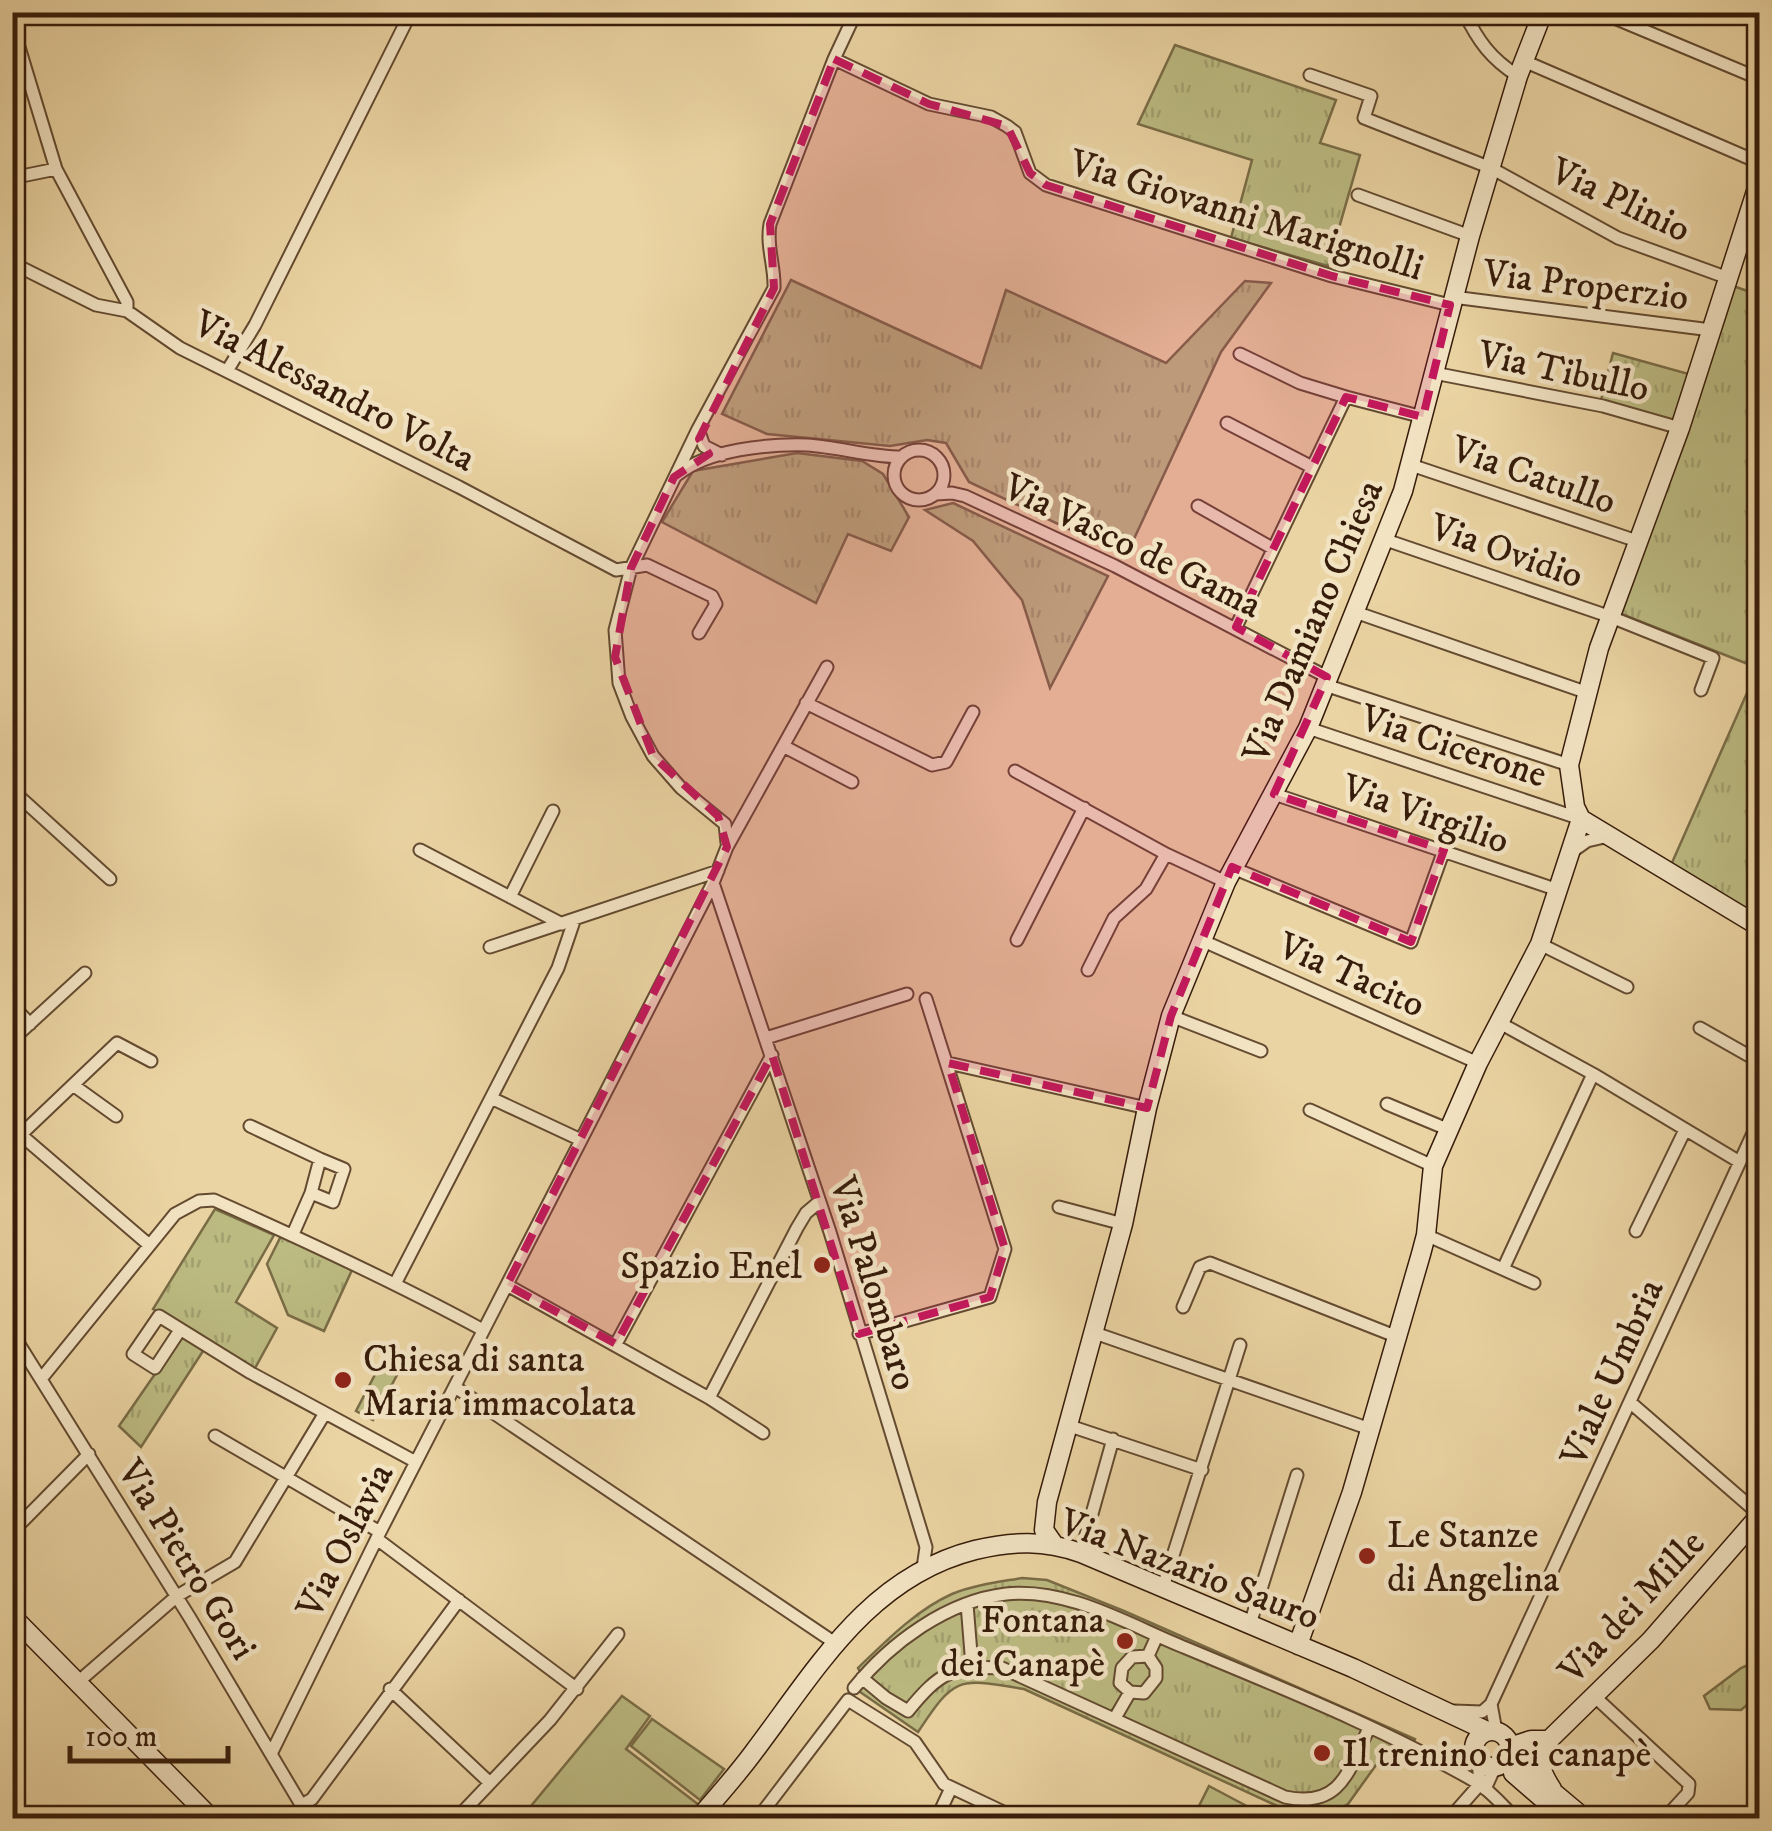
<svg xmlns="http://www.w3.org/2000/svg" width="1772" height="1831" viewBox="0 0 1772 1831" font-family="'IM FELL DW Pica',serif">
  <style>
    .grass { fill: url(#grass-tufts); stroke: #796c46; stroke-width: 2.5 }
    .garden { fill: #bcbb82; stroke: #796c46; stroke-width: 2.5 }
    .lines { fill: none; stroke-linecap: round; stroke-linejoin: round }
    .street-casing { stroke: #634a30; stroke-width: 15 }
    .secondary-casing { stroke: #361c0a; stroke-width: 21 }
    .street { stroke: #f2e3c3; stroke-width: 11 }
    .secondary { stroke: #f2e3c3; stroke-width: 18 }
    .marked { fill: #c2185b; fill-opacity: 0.2; stroke: #c2185b; stroke-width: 8; stroke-dasharray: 20 12; stroke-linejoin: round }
    .poi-dot { fill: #8f2418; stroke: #f2e3c3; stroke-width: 4 }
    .labels { text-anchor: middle; stroke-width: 9; stroke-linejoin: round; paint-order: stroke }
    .street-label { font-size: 38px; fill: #361c0a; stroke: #f2e3c3 }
    .poi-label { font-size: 38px; fill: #361c0a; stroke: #f2e3c3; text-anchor: start }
  </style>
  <defs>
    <pattern id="grass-tufts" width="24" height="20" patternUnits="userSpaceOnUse" patternTransform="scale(2.5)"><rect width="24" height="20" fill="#bcbb82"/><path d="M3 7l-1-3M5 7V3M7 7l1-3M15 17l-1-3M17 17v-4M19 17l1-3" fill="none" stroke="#a2a06f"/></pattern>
  </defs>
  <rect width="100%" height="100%" fill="#ebd4a3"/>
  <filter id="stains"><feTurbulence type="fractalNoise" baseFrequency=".002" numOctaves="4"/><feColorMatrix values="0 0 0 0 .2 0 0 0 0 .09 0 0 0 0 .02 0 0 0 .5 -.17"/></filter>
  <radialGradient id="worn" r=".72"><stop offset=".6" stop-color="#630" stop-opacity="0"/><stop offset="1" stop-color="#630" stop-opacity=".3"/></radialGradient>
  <path class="grass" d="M1175,45L1336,100L1320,143L1360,155L1328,266L1231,238L1252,160L1138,124Z
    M791,280L981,368L1006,290L1166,363L1245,281L1271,283L1221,352L1126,556L969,482L946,443L927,440L890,446L767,434L722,414Z
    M1733,286L1759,295V916L1671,865L1758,668L1619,613Z
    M1613,353L1696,376L1680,428L1600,404Z
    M797,453L862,461L883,474L909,517L891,551L848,534L816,603L662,522L693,471Z
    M953,503L1108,576L1050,688L1022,600L973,541L925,510Z
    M215,1209L274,1235L236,1302L277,1328L254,1370L153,1309Z
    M281,1236L352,1270L324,1331L288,1315L267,1264Z
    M182,1335L205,1348L141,1447L119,1426Z
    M1022,1578L1047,1580L1124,1611L1415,1739L1407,1755L1389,1747L1348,1804L1323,1818L1290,1812L1024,1689C957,1678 955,1676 918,1732L850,1685L860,1672L858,1668C885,1642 916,1610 952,1594C973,1585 999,1582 1022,1578Z
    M1759,1660V1695L1741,1710L1710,1709L1704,1696L1741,1668Z"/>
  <path class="garden" d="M380,1365L397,1375L373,1420L356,1411Z
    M622,1696L650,1716L626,1749L699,1805L689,1818H521Z
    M652,1719L724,1769L700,1800L631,1746Z
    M1209,1786L1256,1811L1252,1818H1213L1197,1810Z"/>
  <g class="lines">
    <g class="street-casing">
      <path id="street" d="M1464,12C1478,41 1491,59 1518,76
        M1600,12L1760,79
        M12,24L56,169L127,302V311
        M834,59L929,104L991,117L1007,126L1015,132L1030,173L1046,185L1332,276L1450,305
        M1524,61L1760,163
        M1310,75L1371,96L1364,118L1491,168L1618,238L1728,278
        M12,178L56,169
        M1358,195L1470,236
        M12,263L96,305L127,311L180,348L459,487L616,570L647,565L712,596L716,604L699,633
        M1453,297L1711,330
        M1240,354L1300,383L1346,397
        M227,371L255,325L411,12
        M1434,373L1603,406L1680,428
        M1227,423L1310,466
        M698,429L704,446L722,455
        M894 475a25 25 0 1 1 50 0a25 25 0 1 1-50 0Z
        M1411,465L1637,541
        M677,475C709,449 768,444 807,445C839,447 870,457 902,457
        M936,494L952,493L965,496L1115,566L1327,677
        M1198,506L1272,548
        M1383,539L1611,617L1713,658L1701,690
        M1355,612L1588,693
        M1236,627L1346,397L1423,417
        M1325,685L1569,765
        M806,703L932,765L946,762L973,712
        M1308,728L1581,819
        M783,746L852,782
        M1015,771L1166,854L1226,882
        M12,790L110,879
        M1274,794L1558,890
        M727,843L725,824L681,788L653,756L632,717L619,683L615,630L631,568L698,429L774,288C775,266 766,247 770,224L834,59L856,12
        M420,850L562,924
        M1570,853L1587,841L1609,836
        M1233,868L1411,942L1444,850
        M713,883L830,1232L926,1547L923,1568
        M510,897L553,811
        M1017,940L1084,808
        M1201,940L1478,1063
        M1540,944L1627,987
        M490,947L718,871
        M1088,970L1114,918L1146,889L1166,854
        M12,1005L30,1024
        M1171,1016L1261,1051
        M1498,1022L1593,1074L1738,1161
        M1700,1028L1760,1062
        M766,1038L907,994
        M12,1040L85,973
        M948,1063L1147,1108
        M73,1085L116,1116
        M491,1098L581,1140
        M1387,1104L1447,1129
        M1310,1110L1433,1166
        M250,1126L320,1159
        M21,1135L148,1244
        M12,1143L117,1043L151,1061
        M1059,1207L1123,1224
        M1636,1231L1685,1130
        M293,1234L311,1193L320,1159L344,1169L333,1202L311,1193
        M1426,1235L1534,1283
        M1503,1269L1593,1074
        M396,1282L558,968L574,921
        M507,1285L709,1398L797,1228L806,1213L819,1202
        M1183,1307L1200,1267L1210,1263L1395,1336
        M180,1330L155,1368L133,1354L159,1316L251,1373L416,1462
        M1092,1332L1370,1429
        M12,1333L190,1618L309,1818
        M859,1334L990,1297L1005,1249L926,999
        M616,1344L772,1055
        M41,1379L175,1214L199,1201L214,1200C306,1241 395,1282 483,1330
        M455,1387L835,1643
        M709,1398L763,1433
        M1631,1403L1760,1515
        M1067,1425L1202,1470
        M215,1436L380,1532
        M12,1532L89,1454
        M377,1539L577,1689
        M1081,1553L1113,1439
        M1163,1587L1240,1345
        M967,1604L972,1666
        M1250,1624L1297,1475
        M862,1678L886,1698L908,1711C939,1673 952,1665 1002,1668L1285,1797C1341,1809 1349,1770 1369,1728
        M78,1682L177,1596L235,1562L325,1413
        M854,1688C890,1643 947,1601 1006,1594C1068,1587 1131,1626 1186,1648C1284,1689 1385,1729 1476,1782C1491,1791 1503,1806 1515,1818
        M390,1689L490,1783
        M1130,1692L1120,1683L1122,1668L1132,1657L1148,1656
        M1594,1696L1689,1784L1688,1793L1665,1818
        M1491,1704L1496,1731
        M1454,1711L1482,1712L1491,1704L1760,1118
        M1115,1718L1130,1692L1144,1693L1156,1678V1668L1148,1656L1157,1636
        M271,1754L380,1532L713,883L727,847L827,667
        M1485,1789L1495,1767
        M302,1805L312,1799L459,1600
        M457,1818L550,1720L618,1634
        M758,1818L848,1700L915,1742L944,1784L1016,1818
        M937,1818L951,1788
        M1450,1818L1480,1784L1478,1760"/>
    </g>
    <g class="secondary-casing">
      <path id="secondary" d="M1581,819L1760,927
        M1053,1543L1044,1530L1047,1502L1123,1224L1147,1108L1171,1016L1226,882L1308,728L1403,491L1470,236L1518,76L1543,12
        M12,1616L211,1818
        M1298,1645L1352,1492L1421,1254L1426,1235L1433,1166L1478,1063L1540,944L1581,819L1575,807L1569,765L1599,648L1680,428L1760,179
        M1474 1749a18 18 0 1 1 36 0a18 18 0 1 1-36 0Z
        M1510,1747L1531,1740H1549
        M1509,1755L1584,1818
        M1513,1773L1565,1818
        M1552,1789C1540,1771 1536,1759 1549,1740L1651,1640L1760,1515
        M699,1818C717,1797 736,1776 753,1753C816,1670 868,1577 975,1550C1013,1541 1044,1540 1081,1553L1353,1668L1487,1731"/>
    </g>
    <use href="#street" class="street"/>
    <use href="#secondary" class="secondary"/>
  </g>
  <path class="marked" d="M834,59L929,104L1007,126L1030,173L1046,185L1332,276L1450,305L1423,417L1346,397L1236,627L1327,677L1274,794L1444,850L1411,942L1232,867L1171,1016L1147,1108L948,1063L1005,1249L990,1297L859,1334L772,1055L616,1344L507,1285L727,847L718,816L653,756L615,657L631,568L674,477L709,454L699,439L774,288L770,224Z"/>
  <g class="poi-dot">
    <circle cx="822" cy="1265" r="10"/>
    <circle cx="343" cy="1380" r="10"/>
    <circle cx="1367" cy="1556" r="10"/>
    <circle cx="1125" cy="1641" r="10"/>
    <circle cx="1322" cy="1753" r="10"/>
  </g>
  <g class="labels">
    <g class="street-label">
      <text transform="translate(1621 199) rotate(25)" y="13">Via Plinio</text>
      <text transform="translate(1247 214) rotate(17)" y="13">Via Giovanni Marignolli</text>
      <text transform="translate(1586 284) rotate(7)" y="13">Via Properzio</text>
      <text transform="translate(1564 370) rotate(12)" y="13">Via Tibullo</text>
      <text transform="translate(335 390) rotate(27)" y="13">Via Alessandro Volta</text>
      <text transform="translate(1534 474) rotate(19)" y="13">Via Catullo</text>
      <text transform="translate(1133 545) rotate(26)" y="13">Via Vasco de Gama</text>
      <text transform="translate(1507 550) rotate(19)" y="13">Via Ovidio</text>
      <text transform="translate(1312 621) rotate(-67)" y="13">Via Damiano Chiesa</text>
      <text transform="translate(1454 745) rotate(18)" y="13">Via Cicerone</text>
      <text transform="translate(1426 813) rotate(19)" y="13">Via Virgilio</text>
      <text transform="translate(1352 974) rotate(24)" y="13">Via Tacito</text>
      <text transform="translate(875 1283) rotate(73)" y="13">Via Palombaro</text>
      <text transform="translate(1611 1372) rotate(-66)" y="13">Viale Umbria</text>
      <text transform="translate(344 1540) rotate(-63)" y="13">Via Oslavia</text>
      <text transform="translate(188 1559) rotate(58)" y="13">Via Pietro Gori</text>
      <text transform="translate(1190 1568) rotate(21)" y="13">Via Nazario Sauro</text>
      <text transform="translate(1631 1606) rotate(-47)" y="13">Via dei Mille</text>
    </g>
    <g class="poi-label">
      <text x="802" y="1278" text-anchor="end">Spazio Enel</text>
      <text x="363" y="1371">Chiesa di santa<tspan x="363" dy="44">Maria immacolata</tspan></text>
      <text x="1387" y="1547">Le Stanze<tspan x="1387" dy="44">di Angelina</tspan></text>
      <text x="1105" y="1632" text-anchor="end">Fontana<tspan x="1105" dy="44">dei Canapè</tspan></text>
      <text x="1342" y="1766">Il trenino dei canapè</text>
    </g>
  </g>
  <rect width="1772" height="1831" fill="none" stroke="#ebd4a3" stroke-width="50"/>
  <rect x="15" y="15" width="1742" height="1801" fill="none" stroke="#361c0a" stroke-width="5"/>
  <rect x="25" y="25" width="1722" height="1781" fill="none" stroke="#361c0a" stroke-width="2.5"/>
  <path d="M70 1746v15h158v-15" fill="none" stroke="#361c0a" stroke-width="5"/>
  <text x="85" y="1746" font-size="30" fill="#361c0a" stroke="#f2e3c3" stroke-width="8" paint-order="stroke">100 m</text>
  <rect width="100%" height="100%" filter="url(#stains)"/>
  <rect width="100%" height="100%" fill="url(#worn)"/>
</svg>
